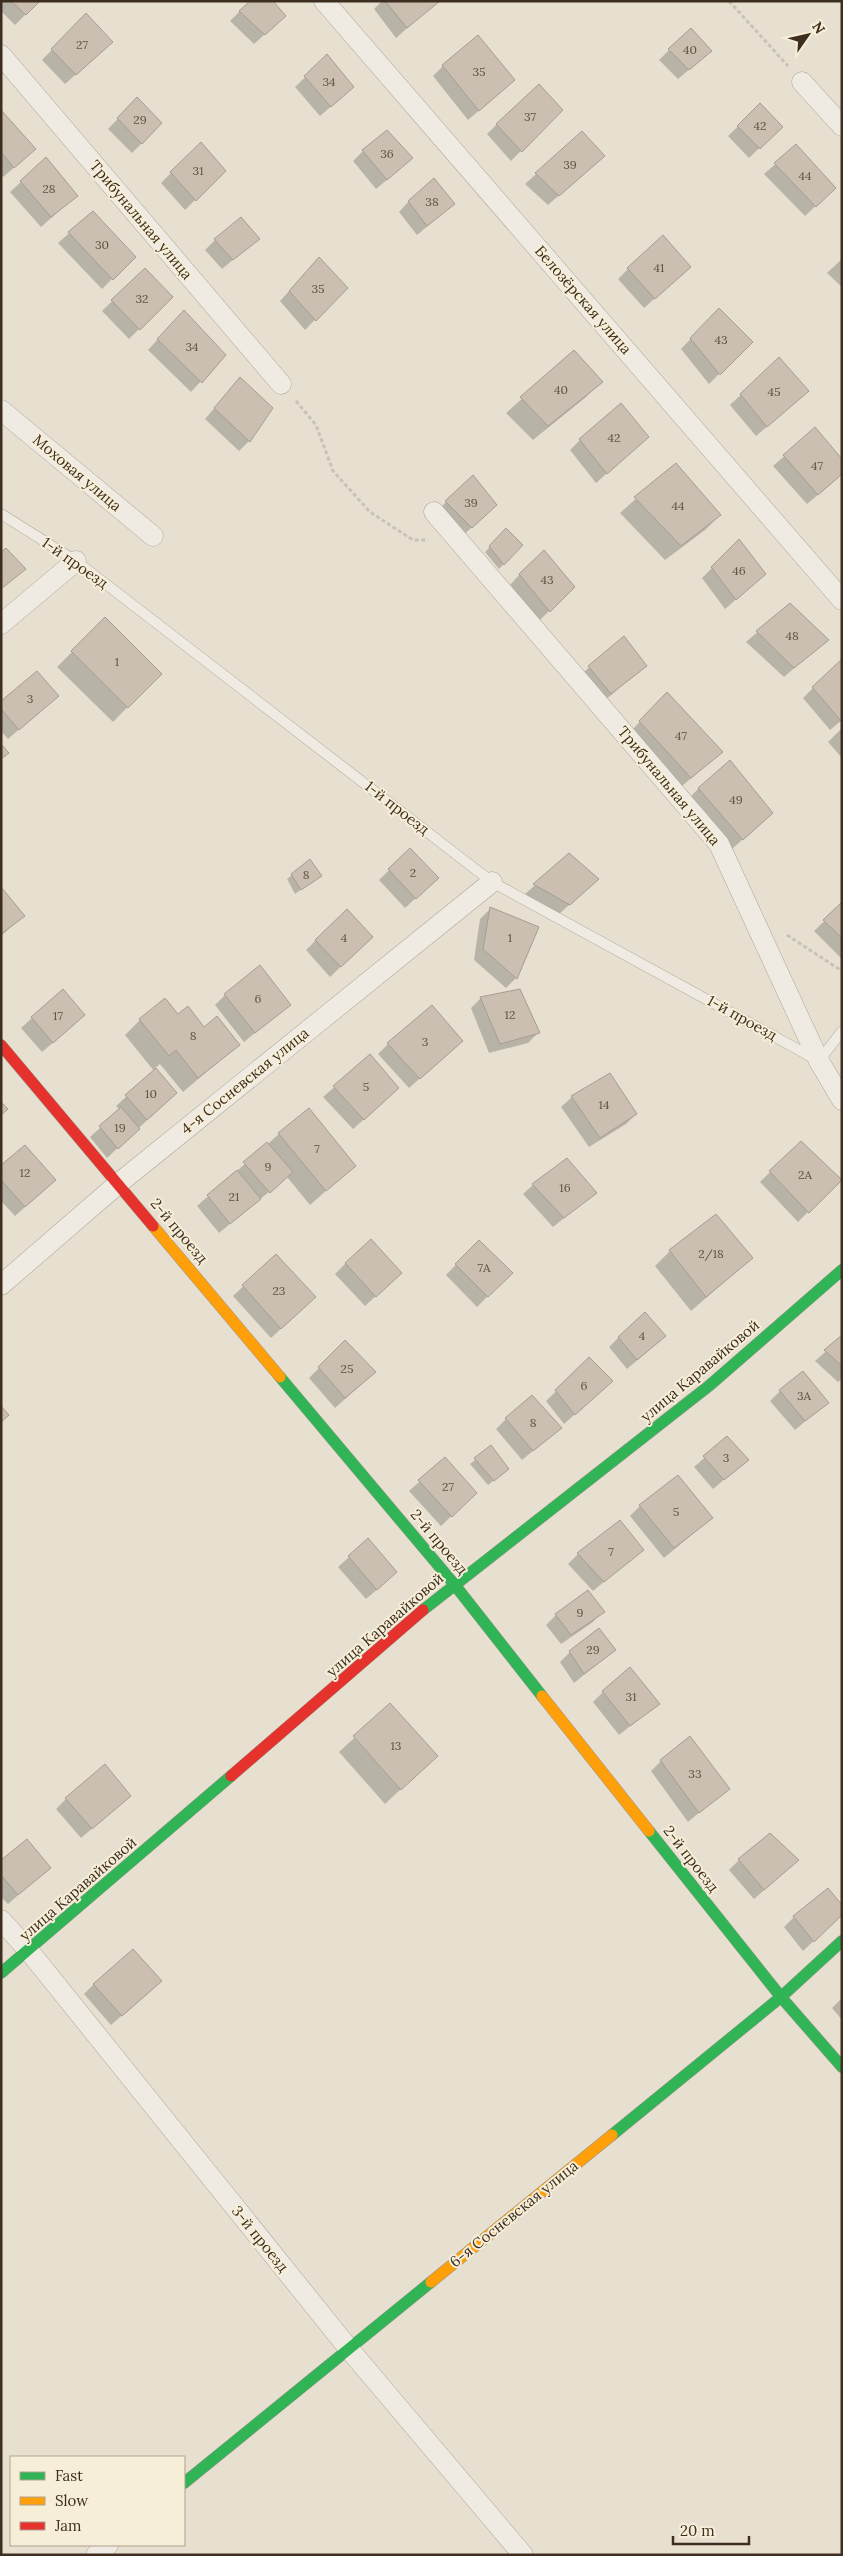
<svg xmlns="http://www.w3.org/2000/svg" width="843" height="2556" viewBox="0 0 843 2556" font-family="Lora,serif">
  <style>
    .shadow { fill: #0003 }
    .building { fill: #cbbfb2; stroke: #a89c90 }
    .lines { fill: none; stroke-linecap: round; stroke-linejoin: round }
    .lane-casing { stroke: #ada599; stroke-width: 11 }
    .street-casing { stroke: #ada599; stroke-width: 21 }
    .fast-casing { stroke: #9c958a; stroke-width: 12 }
    .slow-casing { stroke: #9c958a; stroke-width: 12 }
    .jam-casing { stroke: #9c958a; stroke-width: 12 }
    .path { stroke: #c8c2b9; stroke-width: 3; stroke-dasharray: 4 2.5; stroke-linecap: butt }
    .lane { stroke: #efebe3; stroke-width: 10 }
    .street { stroke: #efebe3; stroke-width: 20 }
    .fast { stroke: #30b455; stroke-width: 11 }
    .slow { stroke: #ff9f0a; stroke-width: 11 }
    .jam { stroke: #e5322d; stroke-width: 11 }
    .labels { text-anchor: middle; stroke-width: 4; stroke-linejoin: round; paint-order: stroke }
    .number-label { font-size: 12px; fill: #605244 }
    .street-label { font-size: 15px; fill: #3d2e20; stroke: #f7eed8 }
  </style>
  <rect width="100%" height="100%" fill="#e7e0d1"/>
  <path class="shadow" d="M1,1H39L15,25L1,11Z
    M382,1H438L396,38L374,9Z
    M240,11L274,26L254,44L230,21Z
    M86,15L101,52L65,84L42,60Z
    M669,50L711,51L678,79L659,60Z
    M327,56L342,97L320,116L295,87Z
    M443,66L503,90L468,120L433,76Z
    M137,99L142,143L132,153L108,129Z
    M760,105L781,127L749,158L728,136Z
    M561,110L511,161L487,134L497,124Z
    M1,112L24,159L3,177L1,175Z
    M582,133L604,156L548,205L525,184Z
    M796,146L824,198L805,216L764,174Z
    M363,151L401,168L376,189L353,161Z
    M46,159L76,196L41,227L10,192Z
    M224,171L185,210L161,183L171,173Z
    M409,201L454,204L417,235L399,212Z
    M92,213L134,257L102,289L58,243Z
    M258,239L222,269L205,250L215,240Z
    M842,259V287L827,273Z
    M145,269L171,297L129,339L102,311Z
    M309,269L346,288L305,330L280,301Z
    M628,269L679,277L644,308L618,279Z
    M719,309L751,342L709,384L681,349Z
    M174,322L225,355L191,392L148,350Z
    M574,352L601,382L586,397L533,440L506,413Z
    M779,359L797,401L756,436L730,405Z
    M240,379L249,441L239,451L205,419Z
    M815,429L838,478L807,504L773,466Z
    M648,437L596,483L570,450L580,440Z
    M675,464L720,515L705,530L665,560L620,513Z
    M446,502L486,515L461,537L436,512Z
    M506,530L522,545L499,569L485,552Z
    M739,541L765,574L725,609L702,578Z
    M520,574L574,586L539,621L510,585Z
    M790,604L827,640L784,677L746,642Z
    M105,619L160,674L113,722L57,667Z
    M624,638L645,665L601,704L578,677Z
    M813,688L842,720L830,730L803,698Z
    M667,694L722,752L675,792L625,737Z
    M57,696L8,739L1,731V703Z
    M842,728V758L828,742Z
    M699,788L761,823L732,849L689,798Z
    M410,850L427,888L405,908L379,880Z
    M569,855L587,889L559,914L524,895Z
    M292,875L320,876L295,894L287,879Z
    M1,889L23,916L1,936Z
    M842,904V958H841L814,931Z
    M490,909L538,928L516,978L506,988L474,960L480,919Z
    M316,940L361,947L330,977L306,950Z
    M63,990L74,1025L42,1052L21,1028Z
    M225,995L289,1005L244,1042L215,1005Z
    M481,998L538,1033L528,1043L489,1053L471,1008Z
    M140,1020L204,1029L238,1045L183,1092L160,1064L154,1069L176,1093L107,1158L90,1137L120,1110L116,1106L154,1071L125,1035Z
    M388,1044L451,1051L409,1088L378,1054Z
    M370,1056L388,1098L353,1129L323,1097Z
    M610,1074L636,1114L626,1124L589,1147L561,1107L572,1097Z
    M279,1134L354,1166L310,1205L287,1177L219,1233L197,1206Z
    M801,1142L840,1180L798,1222L760,1182Z
    M1,1167L44,1190L15,1216L1,1201Z
    M533,1185L595,1193L553,1227L523,1194Z
    M715,1216L752,1258L691,1311L655,1266L670,1251Z
    M479,1241L511,1273L477,1307L446,1275Z
    M276,1256L304,1307L271,1338L233,1296Z
    M346,1263L390,1283L365,1306L335,1274Z
    M619,1337L654,1346L627,1369L609,1347Z
    M842,1337V1379L838,1382L815,1361Z
    M345,1342L375,1372L335,1408L309,1378Z
    M589,1359L601,1391L564,1424L546,1401Z
    M780,1391L828,1402L795,1430L770,1401Z
    M506,1419L560,1428L522,1460L496,1429Z
    M727,1438L747,1460L713,1489L694,1467Z
    M491,1447L503,1473L488,1485L470,1464Z
    M445,1459L465,1503L441,1526L409,1491Z
    M640,1506L712,1518L664,1558L630,1516Z
    M368,1540L386,1582L366,1599L338,1567Z
    M642,1550L593,1591L568,1564L578,1554Z
    M603,1611L593,1622L561,1644L546,1625L556,1615Z
    M615,1650L574,1683L560,1662L570,1652Z
    M603,1692L658,1704L619,1735L593,1702Z
    M390,1705L436,1756L385,1804L339,1752Z
    M661,1761L728,1788L688,1822L651,1771Z
    M130,1796L81,1838L56,1809L66,1799Z
    M739,1860H798L754,1899L729,1870Z
    M1,1862L49,1868L8,1904L1,1897Z
    M842,1914L803,1951L784,1927L794,1917Z
    M94,1984L150,1991L111,2025L84,1994Z
    M842,1998V2020L832,2008Z"/>
  <path class="building" d="M11,1H40L26,15Z
    M250,1H273L286,16L265,35L239,11Z
    M385,1H440L407,28Z
    M86,13L113,42L76,75L51,49Z
    M691,28L712,51L689,70L668,49Z
    M478,35L515,80L479,111L442,65Z
    M327,54L354,87L331,107L304,76Z
    M539,84L563,110L522,152L496,124Z
    M137,97L162,123L142,144L117,118Z
    M760,103L783,127L760,149L737,126Z
    M1,110L36,149L14,168L1,152Z
    M387,130L413,158L387,180L362,150Z
    M582,131L605,156L559,196L535,173Z
    M201,142L226,171L196,201L170,172Z
    M796,144L836,188L816,207L774,163Z
    M46,157L78,196L51,217L20,181Z
    M434,178L455,204L427,226L408,201Z
    M93,211L136,257L113,280L68,232Z
    M241,217L260,239L233,260L214,239Z
    M663,235L691,267L655,299L627,268Z
    M319,257L348,288L316,321L289,291Z
    M145,268L173,297L140,330L111,300Z
    M719,308L753,342L720,375L690,338Z
    M184,310L226,355L202,383L157,339Z
    M574,350L603,382L548,426L520,397Z
    M779,357L809,391L767,427L740,394Z
    M240,377L273,408L250,442L214,408Z
    M621,403L649,437L607,474L579,439Z
    M815,427L842,459V474L818,495L783,455Z
    M676,463L721,515L681,546L634,497Z
    M473,475L497,505L472,528L445,501Z
    M506,528L523,545L504,565L489,546Z
    M739,539L766,574L736,600L711,567Z
    M6,548L26,569L1,589V552Z
    M544,550L575,587L550,612L519,574Z
    M790,603L829,640L794,668L756,631Z
    M105,617L162,674L128,708L71,651Z
    M624,636L647,666L611,694L588,666Z
    M842,659V720L841,721L812,687Z
    M37,671L59,696L19,730L1,709V701Z
    M667,692L723,752L691,778L639,721Z
    M1,744L9,753L1,759Z
    M730,760L773,813L743,840L698,788Z
    M410,848L439,878L416,899L388,869Z
    M569,853L599,879L570,905L533,884Z
    M310,859L322,876L301,890L291,874Z
    M1,887L25,916L1,934Z
    M842,902V938L823,920Z
    M490,907L539,927L517,979L483,949Z
    M347,909L373,937L341,967L315,940Z
    M260,965L291,1005L255,1033L224,994Z
    M63,989L85,1015L53,1043L31,1017Z
    M520,989L540,1033L500,1044L480,997Z
    M165,998L178,1014L188,1006L204,1027L217,1016L240,1045L198,1078L176,1050L169,1056L139,1019Z
    M432,1005L463,1041L420,1079L387,1043Z
    M370,1054L399,1088L364,1120L333,1086Z
    M156,1068L177,1093L147,1120L125,1095Z
    M610,1073L637,1114L600,1138L571,1096Z
    M1,1102L8,1109L1,1115Z
    M121,1107L140,1129L118,1149L99,1126Z
    M309,1108L356,1166L326,1191L278,1133Z
    M801,1141L842,1180L809,1213L769,1171Z
    M267,1142L293,1172L270,1193L243,1162Z
    M25,1145L56,1180L25,1207L1,1180V1165Z
    M567,1158L597,1193L564,1218L532,1184Z
    M237,1170L261,1199L230,1224L207,1195Z
    M716,1214L753,1258L706,1297L669,1250Z
    M371,1239L402,1273L376,1297L345,1263Z
    M479,1240L513,1273L488,1297L455,1264Z
    M276,1254L316,1297L281,1329L242,1285Z
    M645,1312L666,1336L637,1360L618,1337Z
    M842,1335V1366L824,1350Z
    M345,1340L376,1372L345,1398L318,1367Z
    M589,1357L613,1381L575,1415L555,1390Z
    M803,1371L829,1403L805,1421L779,1390Z
    M532,1395L562,1428L533,1451L505,1418Z
    M1,1406L9,1415L1,1422Z
    M727,1436L749,1460L724,1480L703,1456Z
    M491,1445L509,1469L494,1481L474,1458Z
    M445,1457L477,1493L452,1517L418,1480Z
    M678,1475L713,1518L674,1548L639,1505Z
    M620,1520L644,1550L604,1582L577,1553Z
    M368,1538L397,1572L377,1590L348,1556Z
    M588,1590L605,1612L571,1635L555,1614Z
    M599,1628L616,1650L584,1674L569,1651Z
    M630,1667L660,1704L630,1726L602,1691Z
    M390,1703L438,1756L401,1790L353,1736Z
    M690,1736L730,1789L699,1813L660,1760Z
    M105,1764L131,1796L92,1829L65,1798Z
    M770,1833L799,1860L764,1890L738,1859Z
    M27,1839L51,1868L18,1895L1,1875V1860Z
    M828,1888L842,1905V1915L814,1942L793,1916Z
    M133,1949L162,1981L122,2016L93,1984Z"/>
  <g class="lines">
    <g class="lane-casing">
      <path id="lane" d="M1,514L76,561L492,882L819,1061L842,1031"/>
    </g>
    <g class="street-casing">
      <path id="street" d="M324,1L842,600
        M1,55L281,384
        M802,82L842,126
        M1,410L153,536
        M434,512L719,844L819,1061L842,1100
        M1,624L76,561
        M1,1285L119,1183L492,882
        M1,1920L29,1951L349,2349L523,2555
        M96,2555L108,2545"/>
    </g>
    <g class="fast-casing">
      <path id="fast" d="M280,1377L454,1584L542,1696
        M423,1610L710,1385L842,1270
        M649,1831L781,1997L842,2067
        M1,1973L231,1776
        M612,2135L781,1997L842,1941
        M184,2483L431,2282"/>
    </g>
    <g class="slow-casing">
      <path id="slow" d="M153,1226L280,1377
        M542,1696L649,1831
        M431,2282L612,2135"/>
    </g>
    <g class="jam-casing">
      <path id="jam" d="M1,1045L153,1226
        M231,1776L423,1610"/>
    </g>
    <path class="path" d="M729,1L788,66
      M296,401L316,425L333,471L370,512L413,540H428
      M787,935L842,971"/>
    <use href="#lane" class="lane"/>
    <use href="#street" class="street"/>
    <use href="#fast" class="fast"/>
    <use href="#slow" class="slow"/>
    <use href="#jam" class="jam"/>
  </g>
  <g class="labels">
    <g class="number-label">
      <text x="82" y="49">27</text>
      <text x="690" y="54">40</text>
      <text x="479" y="76">35</text>
      <text x="329" y="86">34</text>
      <text x="530" y="121">37</text>
      <text x="140" y="124">29</text>
      <text x="760" y="130">42</text>
      <text x="387" y="158">36</text>
      <text x="570" y="169">39</text>
      <text x="198" y="175">31</text>
      <text x="805" y="180">44</text>
      <text x="49" y="193">28</text>
      <text x="432" y="206">38</text>
      <text x="102" y="249">30</text>
      <text x="659" y="272">41</text>
      <text x="318" y="293">35</text>
      <text x="142" y="303">32</text>
      <text x="721" y="344">43</text>
      <text x="192" y="351">34</text>
      <text x="561" y="394">40</text>
      <text x="774" y="396">45</text>
      <text x="614" y="442">42</text>
      <text x="817" y="470">47</text>
      <text x="471" y="507">39</text>
      <text x="678" y="510">44</text>
      <text x="739" y="575">46</text>
      <text x="547" y="584">43</text>
      <text x="792" y="640">48</text>
      <text x="117" y="666">1</text>
      <text x="30" y="703">3</text>
      <text x="681" y="740">47</text>
      <text x="736" y="804">49</text>
      <text x="413" y="877">2</text>
      <text x="306" y="879">8</text>
      <text x="344" y="942">4</text>
      <text x="510" y="942">1</text>
      <text x="258" y="1003">6</text>
      <text x="510" y="1019">12</text>
      <text x="58" y="1020">17</text>
      <text x="193" y="1040">8</text>
      <text x="425" y="1046">3</text>
      <text x="366" y="1091">5</text>
      <text x="151" y="1098">10</text>
      <text x="604" y="1109">14</text>
      <text x="120" y="1132">19</text>
      <text x="317" y="1153">7</text>
      <text x="268" y="1171">9</text>
      <text x="25" y="1177">12</text>
      <text x="805" y="1179">2А</text>
      <text x="565" y="1192">16</text>
      <text x="234" y="1201">21</text>
      <text x="711" y="1258">2/18</text>
      <text x="484" y="1272">7А</text>
      <text x="279" y="1295">23</text>
      <text x="642" y="1340">4</text>
      <text x="347" y="1373">25</text>
      <text x="584" y="1390">6</text>
      <text x="804" y="1400">3А</text>
      <text x="533" y="1427">8</text>
      <text x="726" y="1462">3</text>
      <text x="448" y="1491">27</text>
      <text x="676" y="1516">5</text>
      <text x="611" y="1556">7</text>
      <text x="580" y="1617">9</text>
      <text x="593" y="1654">29</text>
      <text x="631" y="1701">31</text>
      <text x="396" y="1750">13</text>
      <text x="695" y="1778">33</text>
    </g>
    <g class="street-label">
      <text transform="translate(141 220) rotate(50)" y="5">Трибунальная улица</text>
      <text transform="translate(583 300) rotate(49)" y="5">Белозёрская улица</text>
      <text transform="translate(77 473) rotate(40)" y="5">Моховая улица</text>
      <text transform="translate(75 563) rotate(35)" y="5">1-й проезд</text>
      <text transform="translate(669 786) rotate(50)" y="5">Трибунальная улица</text>
      <text transform="translate(397 808) rotate(38)" y="5">1-й проезд</text>
      <text transform="translate(742 1018) rotate(29)" y="5">1-й проезд</text>
      <text transform="translate(245 1081) rotate(-39)" y="5">4-я Сосневская улица</text>
      <text transform="translate(179 1231) rotate(50)" y="5">2-й проезд</text>
      <text transform="translate(700 1371) rotate(-40)" y="5">улица Каравайковой</text>
      <text transform="translate(439 1542) rotate(50)" y="5">2-й проезд</text>
      <text transform="translate(385 1625) rotate(-41)" y="5">улица Каравайковой</text>
      <text transform="translate(691 1859) rotate(52)" y="5">2-й проезд</text>
      <text transform="translate(78 1889) rotate(-41)" y="5">улица Каравайковой</text>
      <text transform="translate(514 2214) rotate(-39)" y="5">6-я Сосневская улица</text>
      <text transform="translate(260 2239) rotate(51)" y="5">3-й проезд</text>
    </g>
  </g>
  <rect width="843" height="2556" fill="none" stroke="#3d2e20" stroke-width="5"/>
  <rect x="10" y="2456" width="175" height="90" fill="#f7eed8" stroke="#ada18e"/>
  <rect x="20" y="2472" width="25" height="8" fill="#30b455" stroke="#ada18e"/>
  <text x="55" y="2481" font-size="15" fill="#3d2e20">Fast</text>
  <rect x="20" y="2497" width="25" height="8" fill="#ff9f0a" stroke="#ada18e"/>
  <text x="55" y="2506" font-size="15" fill="#3d2e20">Slow</text>
  <rect x="20" y="2522" width="25" height="8" fill="#e5322d" stroke="#ada18e"/>
  <text x="55" y="2531" font-size="15" fill="#3d2e20">Jam</text>
  <g transform="translate(808 35) rotate(56)" stroke="#f7eed8" stroke-width="4" paint-order="stroke">
  <path d="M0-4L9 19L0 12L-9 19Z" fill="#3d2e20"/>
  <text y="-8" font-size="14" font-weight="bold" text-anchor="middle" fill="#3d2e20">N</text>
  </g>
  <path d="M673 2536v8h76v-8" fill="none" stroke="#3d2e20" stroke-width="2.5"/>
  <text x="680" y="2536" font-size="15" fill="#3d2e20" stroke="#f7eed8" stroke-width="4" paint-order="stroke">20 m</text>
</svg>
